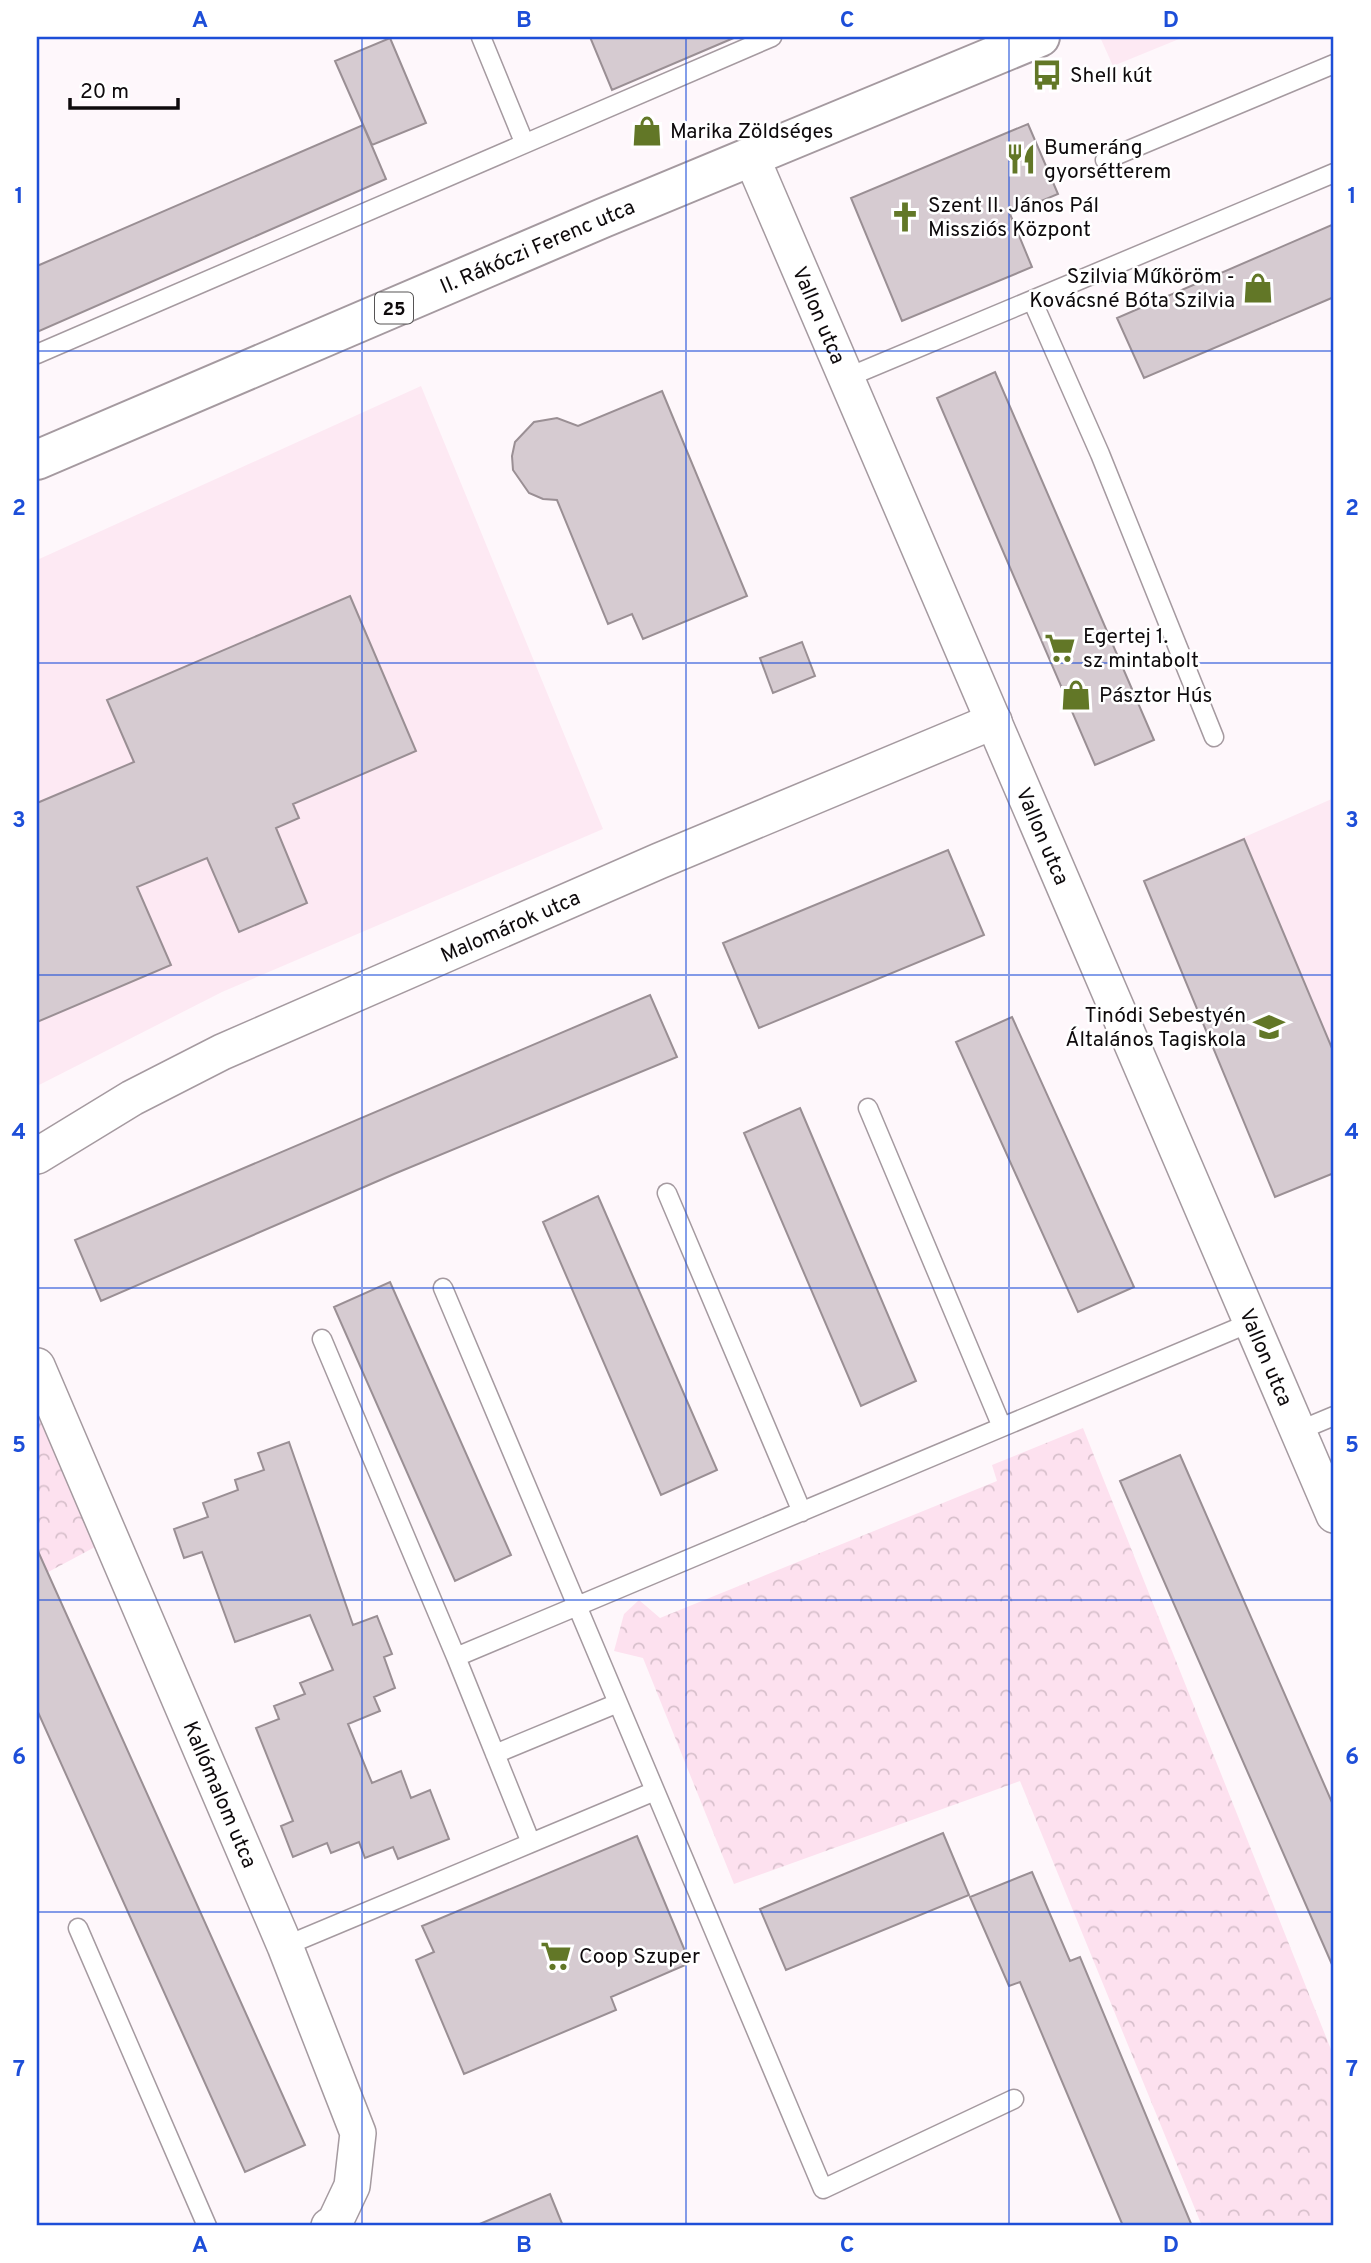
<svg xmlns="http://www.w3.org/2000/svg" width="1371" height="2263" viewBox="0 0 1371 2263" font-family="Overpass,sans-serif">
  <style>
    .built { fill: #fde9f3 }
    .park { fill: url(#park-crowns) }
    .building { fill: #d6cbd1; stroke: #9a8f94; stroke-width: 2 }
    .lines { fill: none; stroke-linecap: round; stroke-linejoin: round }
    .service-casing { stroke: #a59aa0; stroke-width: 21 }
    .minor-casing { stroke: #a59aa0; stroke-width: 38 }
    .primary-casing { stroke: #a59aa0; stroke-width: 42 }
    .service { stroke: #fff; stroke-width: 18 }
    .minor { stroke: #fff; stroke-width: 35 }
    .primary { stroke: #fff; stroke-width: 38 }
    .grid { fill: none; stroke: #1d4ed8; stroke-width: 2; stroke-opacity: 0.55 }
    .labels { text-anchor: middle; stroke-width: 5; stroke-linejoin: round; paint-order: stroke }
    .shield { fill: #fff; stroke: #565455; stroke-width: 2 }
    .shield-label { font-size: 19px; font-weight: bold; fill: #0e0a0c }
    .poi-label { font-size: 21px; fill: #0e0a0c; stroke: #fff; text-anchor: start }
    .street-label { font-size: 21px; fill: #0e0a0c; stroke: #fff }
    .neatline { fill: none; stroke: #1d4ed8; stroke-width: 2.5 }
    .grid-label { font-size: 23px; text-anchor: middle; font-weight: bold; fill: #1d4ed8 }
  </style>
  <defs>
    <pattern id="park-crowns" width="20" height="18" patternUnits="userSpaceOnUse" patternTransform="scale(1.75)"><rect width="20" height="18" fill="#fde1ef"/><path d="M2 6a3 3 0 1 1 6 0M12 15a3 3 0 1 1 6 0" fill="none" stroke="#d8c0cc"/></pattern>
  </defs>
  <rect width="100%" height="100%" fill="#fef7fb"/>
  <path class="built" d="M1100,37H1184L1113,66Z
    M421,386L603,829L222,992L37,1086V560Z
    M1334,798V1173L1275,1197L1144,881Z"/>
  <path class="park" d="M37,1409L95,1547L37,1578Z
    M1083,1428L1334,2057V2226H1202L1020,1781L734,1884L643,1658L614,1651L624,1614L639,1600L660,1618L997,1481L992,1465Z"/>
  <path class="building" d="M590,37H736L612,90Z
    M390,38L426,123L372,145L335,61Z
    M1028,124L1058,194L1010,214L1032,267L902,321L851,198Z
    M363,125L386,179L37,332V266Z
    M1334,224V297L1144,378L1117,318Z
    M995,372L1154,740L1095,765L937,398Z
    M662,391L747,596L643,639L632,614L608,624L557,500L543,499L529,493L513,470L512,456L515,442L534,422L557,418L578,426Z
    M350,596L416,751L293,804L299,818L276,828L307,903L239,932L207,858L137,887L171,965L37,1022V803L134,762L107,700Z
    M802,642L815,676L773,693L760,658Z
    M1244,839L1334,1053V1173L1275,1197L1144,881Z
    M948,850L984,935L759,1028L723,943Z
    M650,995L677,1057L394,1174L101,1301L75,1240Z
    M1012,1017L1134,1287L1078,1312L956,1042Z
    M800,1108L916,1381L861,1406L744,1133Z
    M598,1196L717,1470L661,1495L543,1222Z
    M390,1282L511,1555L455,1581L334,1307Z
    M289,1442L353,1625L377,1616L392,1654L384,1657L395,1688L374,1697L380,1711L348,1724L372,1783L401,1771L411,1798L430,1790L449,1839L398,1859L393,1847L365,1858L359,1842L331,1853L327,1843L293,1857L281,1826L293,1821L256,1728L279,1719L274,1706L305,1694L300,1683L333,1670L310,1615L235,1642L202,1552L184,1558L174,1529L208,1517L203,1503L238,1490L235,1480L264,1470L258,1453Z
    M1180,1455L1334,1807V1969L1120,1481Z
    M37,1549L305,2145L245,2172L37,1710Z
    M943,1833L969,1895L786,1970L760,1909Z
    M637,1836L690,1963L611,1997L616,2010L464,2074L416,1960L434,1952L422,1926Z
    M1032,1872L1070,1961L1080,1957L1192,2226H1123L1020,1982L1009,1986L970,1897Z
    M550,2194L563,2226H475Z"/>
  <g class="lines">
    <g class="service-casing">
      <path id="service" d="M481,37L524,142
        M1105,160L1334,64
        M1032,300L1334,173
        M37,354L772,37
        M846,378L1032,300L1100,454L1214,737
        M868,1108L1002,1427
        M667,1193L802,1512
        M443,1288L823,2189L1014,2099
        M322,1339L456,1657
        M1298,1431L1334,1416
        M495,1754L618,1703
        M531,1843L655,1791
        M78,1928L207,2226
        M285,1946L531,1843L456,1657L1252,1322"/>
    </g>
    <g class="minor-casing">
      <g id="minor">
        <path id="s1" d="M751,156L1334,1515"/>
        <path id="s2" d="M37,1156L132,1098L222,1052L659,861L994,721"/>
        <path id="s3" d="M37,1366L285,1946L358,2133L352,2186L335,2222L329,2226"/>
      </g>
    </g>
    <g class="primary-casing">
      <g id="primary">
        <path id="s4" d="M37,460L603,218L1040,37"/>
      </g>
    </g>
    <use href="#service" class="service"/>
    <use href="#minor" class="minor"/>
    <use href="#primary" class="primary"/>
  </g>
  <path class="grid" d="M362,37V2226M686,37V2226M1009,37V2226M37,351H1334M37,663H1334M37,975H1334M37,1288H1334M37,1600H1334M37,1912H1334"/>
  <defs>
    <g id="bus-bare" transform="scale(2.415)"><path d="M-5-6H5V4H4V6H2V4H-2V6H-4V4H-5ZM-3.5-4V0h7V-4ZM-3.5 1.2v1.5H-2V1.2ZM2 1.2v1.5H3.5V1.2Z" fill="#627727" stroke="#fff" stroke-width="2.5" paint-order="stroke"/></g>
    <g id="shop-bare" transform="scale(2.415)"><path d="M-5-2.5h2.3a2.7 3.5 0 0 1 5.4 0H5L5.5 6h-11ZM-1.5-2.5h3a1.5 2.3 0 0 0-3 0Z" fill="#627727" stroke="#fff" stroke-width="2.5" paint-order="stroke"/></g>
    <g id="restaurant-bare" transform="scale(2.415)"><path d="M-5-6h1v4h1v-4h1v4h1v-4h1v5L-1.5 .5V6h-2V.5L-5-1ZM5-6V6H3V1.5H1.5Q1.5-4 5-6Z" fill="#627727" stroke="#fff" stroke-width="2.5" paint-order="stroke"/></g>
    <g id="church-bare" transform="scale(2.415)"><path d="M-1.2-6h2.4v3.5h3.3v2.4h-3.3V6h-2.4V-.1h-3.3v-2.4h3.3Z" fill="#627727" stroke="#fff" stroke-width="2.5" paint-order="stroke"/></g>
    <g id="supermarket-bare" transform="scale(2.415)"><path d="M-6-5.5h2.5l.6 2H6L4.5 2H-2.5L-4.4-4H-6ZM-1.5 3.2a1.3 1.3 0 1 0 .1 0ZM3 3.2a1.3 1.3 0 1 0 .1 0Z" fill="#627727" stroke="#fff" stroke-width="2.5" paint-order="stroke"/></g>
    <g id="school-bare" transform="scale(2.415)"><path d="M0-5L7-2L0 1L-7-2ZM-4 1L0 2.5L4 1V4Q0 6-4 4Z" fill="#627727" stroke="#fff" stroke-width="2.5" paint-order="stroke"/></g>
  </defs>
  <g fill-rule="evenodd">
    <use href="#bus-bare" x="1047" y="75"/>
    <use href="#shop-bare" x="647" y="131"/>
    <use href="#restaurant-bare" x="1021" y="159"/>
    <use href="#church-bare" x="905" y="217"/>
    <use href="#shop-bare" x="1258" y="288"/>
    <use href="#supermarket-bare" x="1060" y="648"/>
    <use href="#shop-bare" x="1076" y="695"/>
    <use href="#school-bare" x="1269" y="1027"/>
    <use href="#supermarket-bare" x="556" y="1956"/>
  </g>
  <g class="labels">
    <rect class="shield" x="375" y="292.5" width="38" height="31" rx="5"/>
    <g class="shield-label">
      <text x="394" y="315">25</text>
    </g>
    <g class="poi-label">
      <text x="1070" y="82">Shell kút</text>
      <text x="670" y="138">Marika Zöldséges</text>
      <text x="1044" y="154">Bumeráng<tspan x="1044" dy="24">gyorsétterem</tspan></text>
      <text x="928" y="212">Szent II. János Pál<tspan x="928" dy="24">Missziós Központ</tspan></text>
      <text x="1235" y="283" text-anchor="end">Szilvia Műköröm -<tspan x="1235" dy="24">Kovácsné Bóta Szilvia</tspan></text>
      <text x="1083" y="643">Egertej 1.<tspan x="1083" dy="24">sz mintabolt</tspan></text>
      <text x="1099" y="702">Pásztor Hús</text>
      <text x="1246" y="1022" text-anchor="end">Tinódi Sebestyén<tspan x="1246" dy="24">Általános Tagiskola</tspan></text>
      <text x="579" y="1963">Coop Szuper</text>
    </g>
    <g class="street-label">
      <text dy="7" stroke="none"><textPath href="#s4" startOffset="544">II. Rákóczi Ferenc utca</textPath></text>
      <text dy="7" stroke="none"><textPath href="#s1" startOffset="173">Vallon utca</textPath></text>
      <text dy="7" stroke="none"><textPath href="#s1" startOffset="740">Vallon utca</textPath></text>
      <text dy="7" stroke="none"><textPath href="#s2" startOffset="527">Malomárok utca</textPath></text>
      <text dy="7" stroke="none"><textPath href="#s1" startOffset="1307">Vallon utca</textPath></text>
      <text dy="7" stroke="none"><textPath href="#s3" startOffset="466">Kallómalom utca</textPath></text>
    </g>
  </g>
  <rect width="1371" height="2263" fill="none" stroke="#ffffff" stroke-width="77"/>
  <path d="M70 98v10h108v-10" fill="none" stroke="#0e0a0c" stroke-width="3.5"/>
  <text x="80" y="98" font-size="21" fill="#0e0a0c" stroke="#ffffff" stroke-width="5" paint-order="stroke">20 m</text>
  <rect x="38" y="38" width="1294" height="2186" class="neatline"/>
  <g class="grid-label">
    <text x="200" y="27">A</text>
    <text x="524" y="27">B</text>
    <text x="847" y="27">C</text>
    <text x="1171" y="27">D</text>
    <text x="19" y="203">1</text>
    <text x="1352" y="203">1</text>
    <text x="19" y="515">2</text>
    <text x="1352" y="515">2</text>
    <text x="19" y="827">3</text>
    <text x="1352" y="827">3</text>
    <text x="19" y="1139">4</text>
    <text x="1352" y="1139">4</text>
    <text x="19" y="1452">5</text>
    <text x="1352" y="1452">5</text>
    <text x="19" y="1764">6</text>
    <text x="1352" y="1764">6</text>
    <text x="19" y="2076">7</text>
    <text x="1352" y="2076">7</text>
    <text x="200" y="2252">A</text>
    <text x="524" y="2252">B</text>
    <text x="847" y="2252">C</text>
    <text x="1171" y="2252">D</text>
  </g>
</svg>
